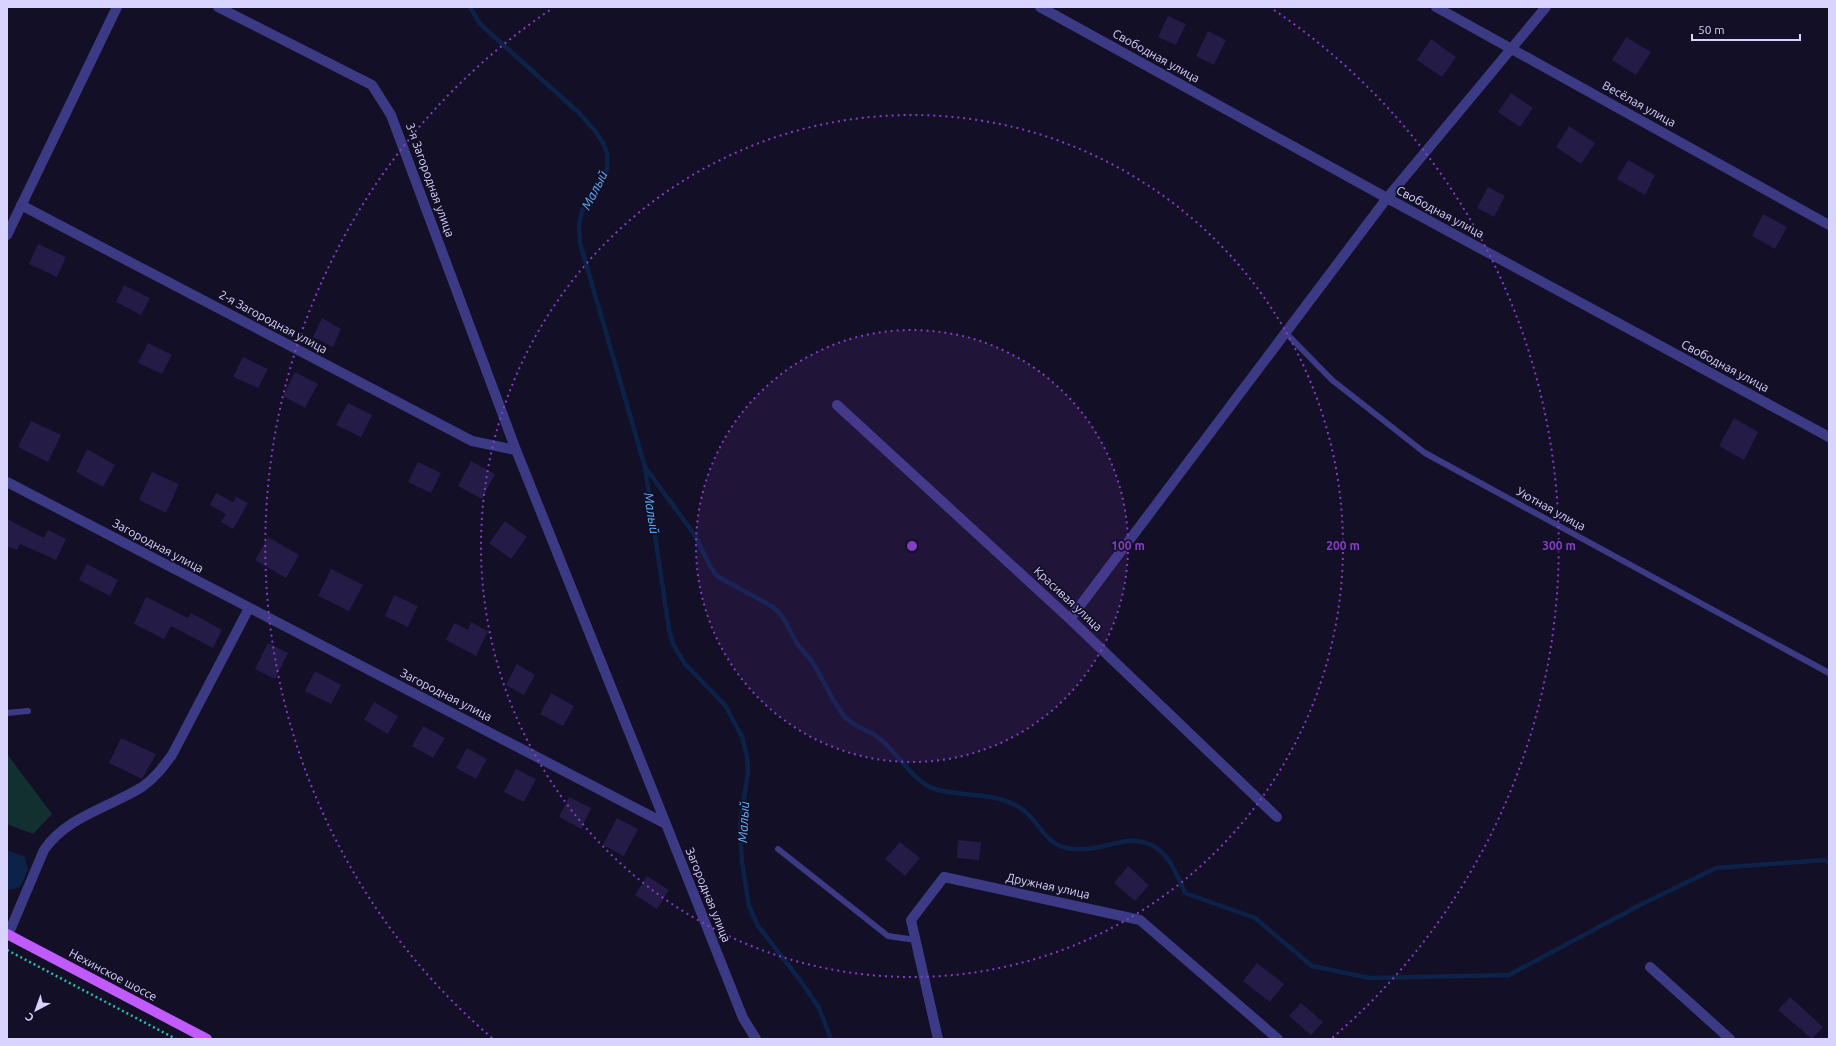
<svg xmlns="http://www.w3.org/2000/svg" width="1836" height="1046" viewBox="0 0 1836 1046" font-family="Ubuntu,sans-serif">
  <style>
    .green { fill: #12302f }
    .water { fill: #0c2248 }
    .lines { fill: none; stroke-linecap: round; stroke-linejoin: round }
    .stream { stroke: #0c2248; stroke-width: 4.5 }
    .building { fill: #241b47 }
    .path { stroke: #2fb8b0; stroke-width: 2.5; stroke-dasharray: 2 3; stroke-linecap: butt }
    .lane { stroke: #3d3a85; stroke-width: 6 }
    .street { stroke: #3d3a85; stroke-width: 10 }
    .primary { stroke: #c25bff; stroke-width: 10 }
    .ring { fill: none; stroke: #843dc5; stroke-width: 2; stroke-dasharray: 2 4 }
    .labels { text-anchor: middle; stroke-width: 3.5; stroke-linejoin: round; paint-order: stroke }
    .street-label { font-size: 12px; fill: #d9d4ff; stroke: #130f26 }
    .water-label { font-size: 13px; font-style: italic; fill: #62b6ff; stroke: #130f26 }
    .centre { fill: #843dc5; stroke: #130f26; stroke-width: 2 }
    .ring-label { font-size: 12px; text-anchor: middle; font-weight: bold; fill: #843dc5; stroke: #130f26; stroke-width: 3.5; stroke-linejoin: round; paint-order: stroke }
  </style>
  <rect width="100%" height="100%" fill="#130f26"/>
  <path class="green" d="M7,754L52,814L33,834L7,824Z"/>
  <path class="water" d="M7,850L25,857L28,870L20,887L10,890L7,889Z"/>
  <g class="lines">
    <path class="stream" d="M470,7L480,24L578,112L596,132L603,143L607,153V170L582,211L579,225L580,243L645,467L669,630L673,644L685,664L725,705L742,737L747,756L748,772L740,824L742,863L749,906L758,926L800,980L819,1008L831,1039
      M645,467L694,534L711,568L717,576L773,607C786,618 787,626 795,640C799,648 808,655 813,663C823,679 833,703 844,716C854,727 868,730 879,738C897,752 914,783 935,789C961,797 991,792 1015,805C1033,813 1040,834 1056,844C1065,849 1076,850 1086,849C1100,848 1113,843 1127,841C1162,838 1174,866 1185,893L1255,918L1312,966L1370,978L1509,975L1640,905L1716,868L1824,860L1829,862"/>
  </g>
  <path class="building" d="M1168,16L1186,24L1176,45L1158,37Z
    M1208,31L1226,40L1214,65L1196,56Z
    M1626,37L1651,52L1636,75L1612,60Z
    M1431,39L1456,57L1442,77L1417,60Z
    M1511,93L1533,108L1520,127L1498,112Z
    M1569,126L1595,143L1581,164L1556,147Z
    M1628,160L1655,175L1645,195L1617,179Z
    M1488,187L1505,196L1494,217L1477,208Z
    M1763,214L1787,227L1775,249L1752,236Z
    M38,244L66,257L57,277L29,264Z
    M124,285L150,298L141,315L116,302Z
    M322,318L341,329L333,347L313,337Z
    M148,343L172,355L162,374L138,363Z
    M243,357L268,369L258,388L233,377Z
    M295,372L318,384L305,408L283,396Z
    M348,403L372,415L361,437L336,425Z
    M1734,418L1758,432L1744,460L1719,446Z
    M31,421L61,435L48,462L18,447Z
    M87,449L115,465L103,487L76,472Z
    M471,461L495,474L482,499L458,486Z
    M418,462L441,473L431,493L408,482Z
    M152,472L179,484L166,513L139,500Z
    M216,493L233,502L236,497L248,503L233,529L221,522L226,514L210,505Z
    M7,519L44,538L48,530L66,539L56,560L20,544L17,550L7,546Z
    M505,521L527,537L511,559L489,543Z
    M268,537L299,555L286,578L255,560Z
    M87,564L118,580L110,596L79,580Z
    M331,569L363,585L349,611L318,596Z
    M394,595L418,606L408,627L385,616Z
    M146,597L188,618L191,613L222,630L213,648L171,626L164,639L134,624Z
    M471,622L488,631L476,656L446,640L454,623L468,630Z
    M268,643L288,653L275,679L255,669Z
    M517,664L535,675L524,695L506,685Z
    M315,671L341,685L331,704L305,691Z
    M551,693L574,706L563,726L540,714Z
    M374,702L398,716L388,734L364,720Z
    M423,726L445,738L433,758L412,746Z
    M121,738L156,754L142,779L109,763Z
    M467,748L487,759L476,779L456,768Z
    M516,769L536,779L524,802L504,792Z
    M569,797L591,808L581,829L559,817Z
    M617,818L638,829L624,856L603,845Z
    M958,840L981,842L979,860L957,858Z
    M900,842L920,858L905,876L885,859Z
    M1128,866L1149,885L1135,901L1114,883Z
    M647,876L669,890L657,909L635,895Z
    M1257,963L1284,984L1270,1002L1243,981Z
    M1790,997L1823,1027L1812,1039L1778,1010Z
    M1301,1003L1323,1022L1311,1035L1289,1016Z"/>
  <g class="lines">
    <path class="path" d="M7,950L176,1039"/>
    <path class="lane" d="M1286,333L1332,380L1425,453L1829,673
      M7,713L28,711
      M778,849L888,936L916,940"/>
    <path class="street" d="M218,7L372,85L391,115L516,450L666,824
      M1040,7L1387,198L1829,437
      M1436,7L1829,225
      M21,205L472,441L516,450
      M7,235L117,7
      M837,405L1070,619L1277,817
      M7,482L666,824L743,1018L756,1039
      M1070,619L1387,198L1546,7
      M8,935L44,850C66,817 110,807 142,787C155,778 163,767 172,755L249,608
      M1650,967L1730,1039
      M938,1039L911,920L944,877L1140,920L1278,1039"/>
    <path class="primary" d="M7,934L207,1039"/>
  </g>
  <circle cx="912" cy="546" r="216" fill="#843dc5" fill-opacity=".12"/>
  <g class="ring">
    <circle cx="912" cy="546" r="216"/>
    <circle cx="912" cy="546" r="431"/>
    <path d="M492 1038A647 647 0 0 1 550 10M1274 10A647 647 0 0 1 1332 1038"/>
  </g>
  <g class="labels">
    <g class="street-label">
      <text transform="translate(1156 56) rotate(29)" y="4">Свободная улица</text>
      <text transform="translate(1639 104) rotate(29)" y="4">Весёлая улица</text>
      <text transform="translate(430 180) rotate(70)" y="4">3-я Загородная улица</text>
      <text transform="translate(1440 212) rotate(28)" y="4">Свободная улица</text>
      <text transform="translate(273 322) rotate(28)" y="4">2-я Загородная улица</text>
      <text transform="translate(1725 366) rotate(28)" y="4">Свободная улица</text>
      <text transform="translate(1551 509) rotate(29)" y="4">Уютная улица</text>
      <text transform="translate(158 546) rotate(28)" y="4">Загородная улица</text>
      <text transform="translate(1068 599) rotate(43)" y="4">Красивая улица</text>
      <text transform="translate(446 695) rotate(27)" y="4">Загородная улица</text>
      <text transform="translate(1048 886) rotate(12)" y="4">Дружная улица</text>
      <text transform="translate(708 895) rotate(68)" y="4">Загородная улица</text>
      <text transform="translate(113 975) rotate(28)" y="4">Нехинское шоссе</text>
    </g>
    <g class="water-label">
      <text transform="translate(594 190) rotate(-63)" y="5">Малый</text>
      <text transform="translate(652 513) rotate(81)" y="5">Малый</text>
      <text transform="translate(743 822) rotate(-87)" y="5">Малый</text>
    </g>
  </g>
  <circle cx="912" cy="546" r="6" class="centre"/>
  <g class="ring-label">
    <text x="1128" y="550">100 m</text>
    <text x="1343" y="550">200 m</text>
    <text x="1559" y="550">300 m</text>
  </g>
  <rect width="1836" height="1046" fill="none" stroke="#d9d4ff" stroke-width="16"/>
  <g transform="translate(36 1010) rotate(221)" stroke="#130f26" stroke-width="3" paint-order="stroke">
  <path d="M0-3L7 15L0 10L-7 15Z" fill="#d9d4ff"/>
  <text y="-6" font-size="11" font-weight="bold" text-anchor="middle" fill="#d9d4ff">С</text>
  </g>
  <path d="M1692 34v6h108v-6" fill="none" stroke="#d9d4ff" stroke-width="2"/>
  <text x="1698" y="34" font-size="12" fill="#d9d4ff" stroke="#130f26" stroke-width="3" paint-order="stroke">50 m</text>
</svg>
